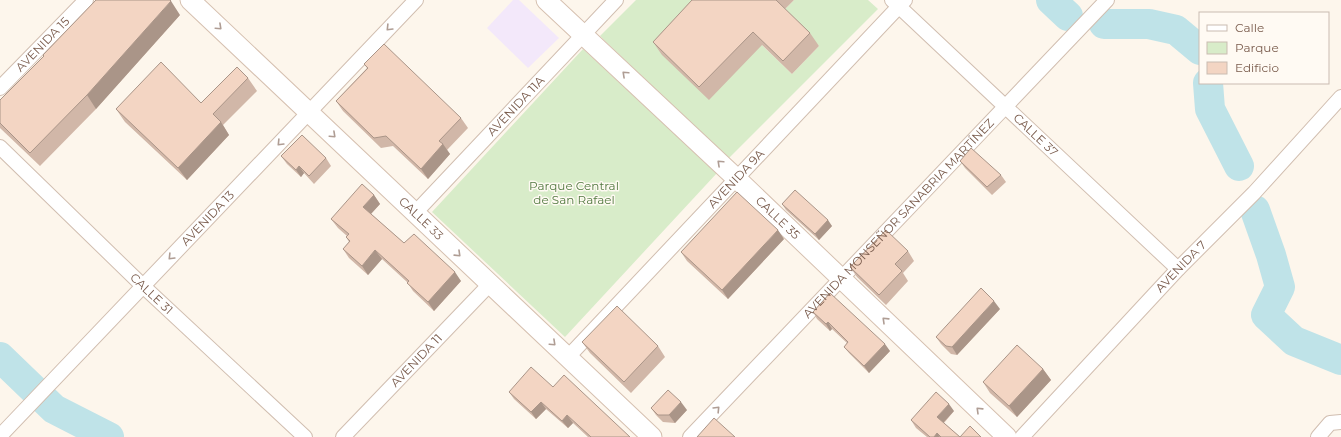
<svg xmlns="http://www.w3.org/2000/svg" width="1341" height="437" viewBox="0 0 1341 437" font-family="Montserrat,sans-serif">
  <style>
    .education { fill: #f3e8fa }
    .green { fill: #d8ecc9 }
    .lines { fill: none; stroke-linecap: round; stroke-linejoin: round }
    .river { stroke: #bfe3e8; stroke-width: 30 }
    .minor-casing { stroke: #d1beb0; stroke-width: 16 }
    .secondary-casing { stroke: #d6c0b0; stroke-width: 21 }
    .minor { stroke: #fff; stroke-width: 14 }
    .secondary { stroke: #fff; stroke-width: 19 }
    .wall { fill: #d1b7a8 }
    .shaded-wall { fill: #aa9588 }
    .building { fill: #f3d5c3; stroke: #aa9588 }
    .oneway { stroke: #af9d94 }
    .labels { text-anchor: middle; stroke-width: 3; stroke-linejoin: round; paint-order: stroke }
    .street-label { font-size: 12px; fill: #7a5c4d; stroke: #fffaf3 }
    .park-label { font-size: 12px; fill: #537a41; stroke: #fffaf3 }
  </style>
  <rect width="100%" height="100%" fill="#fdf6ec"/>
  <path class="education" d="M513,0H519L559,38L528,68L487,28Z"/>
  <path class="green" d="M636,0H715L792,74L819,46L783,11L794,0H868L878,9L728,159L600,36Z
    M583,49L717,173L565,337L432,212Z"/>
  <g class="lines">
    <path class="river" d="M1051,0L1068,16
      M1104,24H1149L1176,30L1200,50
      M1208,83L1210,109L1239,166
      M1255,210L1271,255L1280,287L1266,315L1294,341L1341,360
      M0,357L54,409L109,437"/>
    <g class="minor-casing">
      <g id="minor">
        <path id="s1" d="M892,0L1178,269"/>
        <path id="s2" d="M0,88L86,0"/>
        <path id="s3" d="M0,147L144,287L305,437"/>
        <path id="s4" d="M415,213L616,0"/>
        <path id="s5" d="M568,357L905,0"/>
        <path id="s6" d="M0,436L416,0"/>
        <path id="s7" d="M343,437L490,284"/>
        <path id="s8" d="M690,437L1107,0"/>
        <path id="s9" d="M1022,437L1178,269L1254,193L1341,97"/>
        <path d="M1318,437L1330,423L1341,422"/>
      </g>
    </g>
    <g class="secondary-casing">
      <g id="secondary">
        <path id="s10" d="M190,0L652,437"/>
        <path id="s11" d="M546,0L736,178L1007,437"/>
      </g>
    </g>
    <use href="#minor" class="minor"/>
    <use href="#secondary" class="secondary"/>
  </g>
  <path class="wall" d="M692,0H794L785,9L810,33L819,46L792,74L762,45L709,100L662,55L653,42Z
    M180,15L96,109L40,166L0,128V100L44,56L43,55Z
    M364,64L461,118L468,128L447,150L450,154L428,179L393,146L381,148L343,111L336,101L367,68Z
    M248,78L257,91L223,125L229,135L187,180L125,122L116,109L201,103Z
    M281,156L326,158L331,166L314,184L304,173L301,177L287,164Z
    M960,161L1001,175L1006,182L992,195L965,168Z
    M374,195L380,204L371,214L404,243L461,281L434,311L413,291L407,282L382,259L368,275L349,258L343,249L349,242L346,237L347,236L338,228L331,219Z
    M782,204L832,226L819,240L786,210Z
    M784,239L728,299L687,261L681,252Z
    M908,251L914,261L903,273L908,281L886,305L857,277L850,267Z
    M1000,309L957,355L951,354L941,344L936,337Z
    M813,312L890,351L869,373L849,353L844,347L847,343L832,329L830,331L817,319Z
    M582,342L658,346L665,357L631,393L590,353Z
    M1043,369L1051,380L1017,417L990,393L983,382Z
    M553,387L630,437H588L573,423L568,428L546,409L536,419L514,399L509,392Z
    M651,408L687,410L675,423L663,422L656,415Z
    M954,411L944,423L960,437H981H927L916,428L911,420Z"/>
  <path class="shaded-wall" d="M171,1L180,15L96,109L87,95Z
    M221,122L229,135L187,180L178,168Z
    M443,144L450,154L428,179L421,169Z
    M299,166L304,173L301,177L296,170Z
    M374,195L380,204L369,216L363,207Z
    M828,220L832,226L819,240L815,234Z
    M778,230L784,239L728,299L722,290Z
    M375,250L382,259L368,275L362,266Z
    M455,272L461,281L434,311L428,302Z
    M994,301L1000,309L957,355L952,347Z
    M828,322L832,329L830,331L826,324Z
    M885,344L890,351L869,373L864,366Z
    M1043,369L1051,380L1017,417L1009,406Z
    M541,402L546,409L536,419L531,412Z
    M681,402L687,410L675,423L669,415Z
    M949,404L954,411L942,424L937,417Z
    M567,415L573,423L568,428L562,421Z
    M937,433L940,437H934Z"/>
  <path class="building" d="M96,0H170L171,1L87,95L30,153L0,123V100L44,56L43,55Z
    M692,0H776L810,33L783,61L753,32L699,87L653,42Z
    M384,44L461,118L439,141L443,144L421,169L386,136L374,138L336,101L368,68L364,64Z
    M161,62L201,103L237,67L248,78L213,114L221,122L178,168L116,109Z
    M302,135L326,158L309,176L299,166L296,170L281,156Z
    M971,148L1001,175L987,187L960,161Z
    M362,184L374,195L363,207L404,243L414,234L455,272L428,302L407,283L409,281L375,250L362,266L343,249L350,241L346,237L349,234L331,219Z
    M795,190L828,220L815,234L782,204Z
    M737,192L778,230L722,290L681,252Z
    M886,230L908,251L895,264L902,271L879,295L850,267Z
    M981,288L994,301L952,347L946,346L936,337Z
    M830,293L885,344L864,366L844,347L848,342L828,322L826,324L813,312Z
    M617,306L658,346L624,382L582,342Z
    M1017,345L1043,369L1009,406L983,382Z
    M531,367L553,387L564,375L630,437H591L567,415L562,421L541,402L531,412L509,392Z
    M668,390L681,402L669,415H658L651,408Z
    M936,392L949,404L937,417L960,437L970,426L981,437H941L937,433L934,437H930L911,420Z
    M714,418L735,437H697Z"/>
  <defs><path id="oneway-chevron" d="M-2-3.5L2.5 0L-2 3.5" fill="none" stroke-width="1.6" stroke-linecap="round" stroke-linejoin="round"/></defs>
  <g class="oneway">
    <use href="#oneway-chevron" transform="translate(219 27) rotate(43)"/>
    <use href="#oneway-chevron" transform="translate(389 28) rotate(134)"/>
    <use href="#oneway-chevron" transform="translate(625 74) rotate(-137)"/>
    <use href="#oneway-chevron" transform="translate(333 135) rotate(43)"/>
    <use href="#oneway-chevron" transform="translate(280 143) rotate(134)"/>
    <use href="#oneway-chevron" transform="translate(720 163) rotate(-137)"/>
    <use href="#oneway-chevron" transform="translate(458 254) rotate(44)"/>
    <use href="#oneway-chevron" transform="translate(171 257) rotate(134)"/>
    <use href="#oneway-chevron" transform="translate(885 320) rotate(-136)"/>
    <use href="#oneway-chevron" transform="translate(553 343) rotate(43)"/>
    <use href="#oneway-chevron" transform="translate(717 409) rotate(-46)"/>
    <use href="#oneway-chevron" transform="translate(979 410) rotate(-136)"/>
  </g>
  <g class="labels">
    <g class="street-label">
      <text dy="4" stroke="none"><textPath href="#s2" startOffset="61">AVENIDA 15</textPath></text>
      <text dy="4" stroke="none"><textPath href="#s4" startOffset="147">AVENIDA 11A</textPath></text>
      <text dy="4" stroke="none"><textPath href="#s1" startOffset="197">CALLE 37</textPath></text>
      <text dy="4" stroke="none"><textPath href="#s5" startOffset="245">AVENIDA 9A</textPath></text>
      <text dy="4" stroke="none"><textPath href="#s6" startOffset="301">AVENIDA 13</textPath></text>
      <text dy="4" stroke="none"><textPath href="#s10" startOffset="318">CALLE 33</textPath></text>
      <text dy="4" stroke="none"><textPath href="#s11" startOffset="318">CALLE 35</textPath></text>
      <text dy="4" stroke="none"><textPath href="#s8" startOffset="302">AVENIDA MONSEÑOR SANABRIA MARTÍNEZ</textPath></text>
      <text dy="4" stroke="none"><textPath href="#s9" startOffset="233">AVENIDA 7</textPath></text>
      <text dy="4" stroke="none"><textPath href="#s3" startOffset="211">CALLE 31</textPath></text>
      <text dy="4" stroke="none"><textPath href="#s7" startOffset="106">AVENIDA 11</textPath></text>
    </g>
    <g class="park-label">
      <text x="574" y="190">Parque Central<tspan x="574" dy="14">de San Rafael</tspan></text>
    </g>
  </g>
  <rect x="1199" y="12" width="130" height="72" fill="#fffaf3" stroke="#cabbb1"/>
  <rect x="1207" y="25" width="20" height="6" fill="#ffffff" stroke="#cabbb1"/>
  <text x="1235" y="32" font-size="12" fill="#7a5c4d">Calle</text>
  <rect x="1207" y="42" width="20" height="12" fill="#d8ecc9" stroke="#cabbb1"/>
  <text x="1235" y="52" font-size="12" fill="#7a5c4d">Parque</text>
  <rect x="1207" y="62" width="20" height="12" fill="#f3d5c3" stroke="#cabbb1"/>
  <text x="1235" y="72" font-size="12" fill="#7a5c4d">Edificio</text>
</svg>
